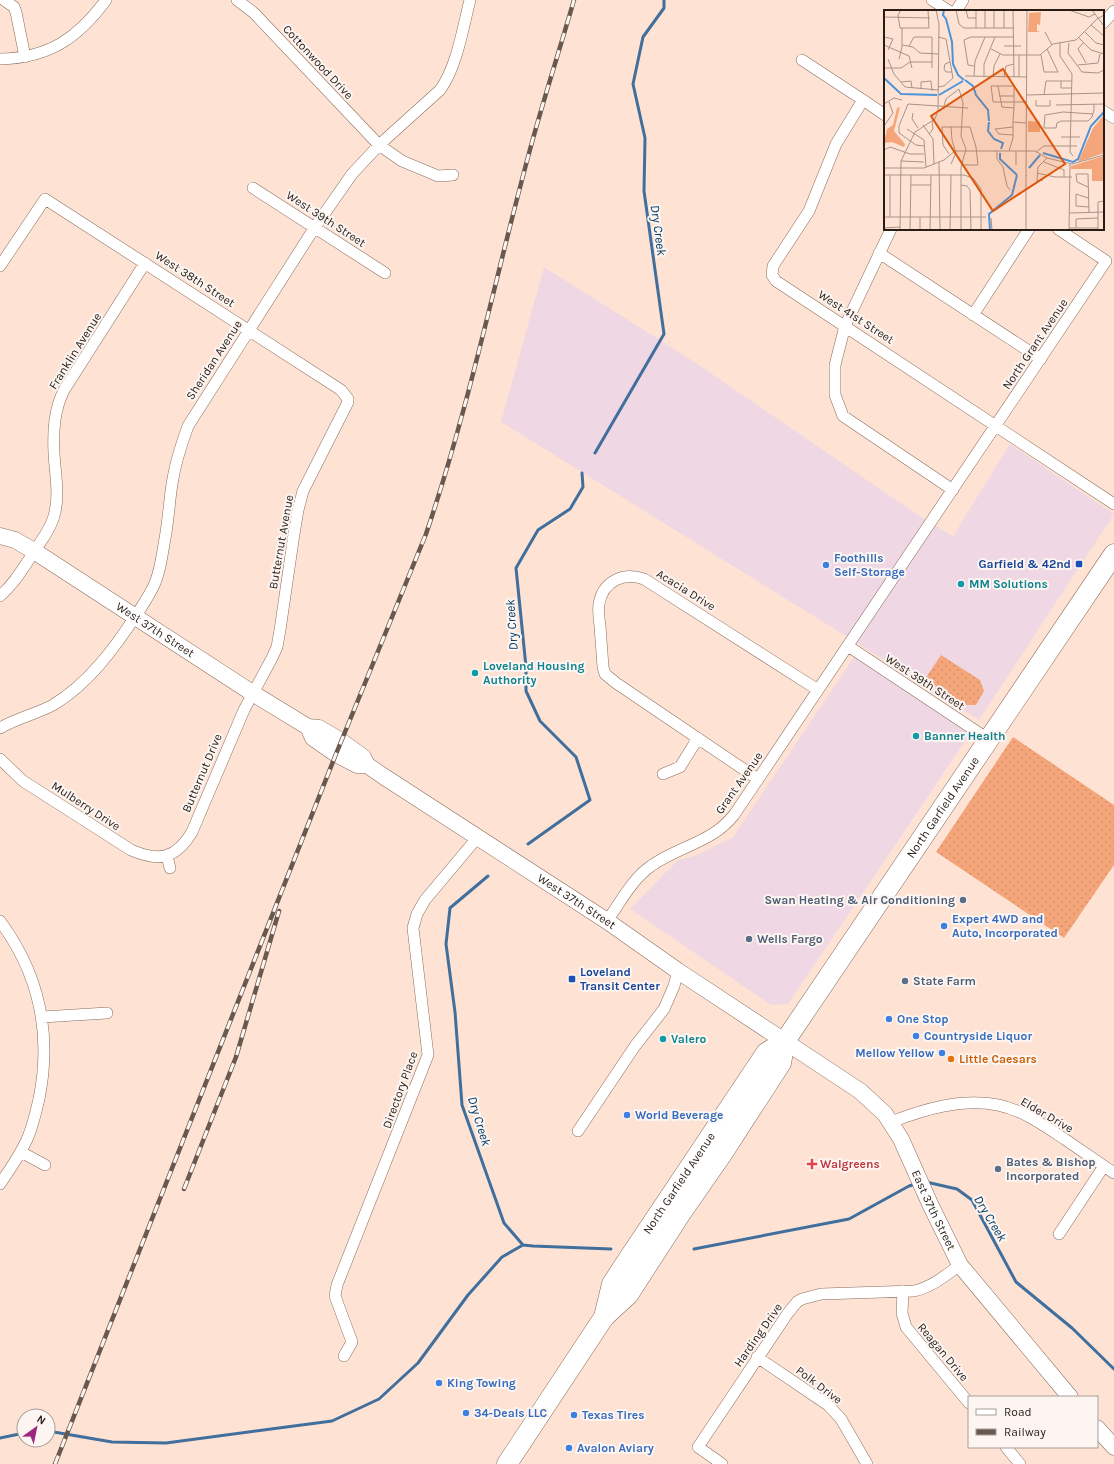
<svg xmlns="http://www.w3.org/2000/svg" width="1114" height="1464" viewBox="0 0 1114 1464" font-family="Karla,sans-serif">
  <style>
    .commercial { fill: #efd8e3 }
    .grass { fill: url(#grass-dots) }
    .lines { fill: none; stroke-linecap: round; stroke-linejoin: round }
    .stream { stroke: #416f9d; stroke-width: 3 }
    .street-casing { stroke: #896b5b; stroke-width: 12 }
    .secondary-casing { stroke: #896b5b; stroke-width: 17 }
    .highway-casing { stroke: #896b5b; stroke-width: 21 }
    .street { stroke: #fff; stroke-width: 11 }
    .secondary { stroke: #fff; stroke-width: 16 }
    .highway { stroke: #fff; stroke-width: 20 }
    .rail-casing { stroke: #68584e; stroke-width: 4.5 }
    .rail { stroke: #fcf5f1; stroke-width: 3; stroke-dasharray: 9; stroke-linecap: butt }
    .transit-dot { fill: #1a4fb4; stroke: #fcf5f1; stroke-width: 1.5 }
    .shop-dot { fill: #3f7fe0; stroke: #fcf5f1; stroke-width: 1.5 }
    .culture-dot { fill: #0f9aa8; stroke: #fcf5f1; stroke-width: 1.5 }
    .service-dot { fill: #5c6f8a; stroke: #fcf5f1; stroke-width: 1.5 }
    .food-dot { fill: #e8710a; stroke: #fcf5f1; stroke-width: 1.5 }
    .health-dot { fill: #e0444e; stroke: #fcf5f1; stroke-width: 1.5 }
    .labels { text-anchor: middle; stroke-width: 4; stroke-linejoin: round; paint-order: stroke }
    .street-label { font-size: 12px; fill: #281c15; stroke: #fcf5f1 }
    .shop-label { font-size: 12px; font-weight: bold; fill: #366cbe; stroke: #fcf5f1; text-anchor: start }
    .transit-label { font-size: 12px; font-weight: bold; fill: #164399; stroke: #fcf5f1; text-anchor: end }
    .culture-label { font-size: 12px; font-weight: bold; fill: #0d838f; stroke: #fcf5f1; text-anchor: start }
    .service-label { font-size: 12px; font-weight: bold; fill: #4e5e75; stroke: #fcf5f1; text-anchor: start }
    .food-label { font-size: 12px; font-weight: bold; fill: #c56008; stroke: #fcf5f1; text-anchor: start }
    .health-label { font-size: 12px; font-weight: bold; fill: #be3a42; stroke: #fcf5f1; text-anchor: start }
    .water-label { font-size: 13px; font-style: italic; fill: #033a66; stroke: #fcf5f1 }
    .inset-river { fill: none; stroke: #4c93d7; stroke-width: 2 }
    .inset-road { fill: none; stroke: #a89388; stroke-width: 1 }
    .view { fill: #de560c; fill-opacity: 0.15; stroke: #de560c; stroke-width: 2 }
    .inset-edge { fill: none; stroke: #281c15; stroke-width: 2 }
  </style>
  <defs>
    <pattern id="grass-dots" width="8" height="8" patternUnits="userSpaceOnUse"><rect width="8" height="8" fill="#f4a67a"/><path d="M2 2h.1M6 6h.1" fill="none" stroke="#d18e69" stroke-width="1.8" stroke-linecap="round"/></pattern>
  </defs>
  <rect width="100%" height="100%" fill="#fee3d4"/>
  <path class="commercial" d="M544,267L693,361L921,517L953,536L1010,444L1114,514L979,720L846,636L501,422Z
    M854,657L970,734L788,1004L771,1005L630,909L678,860L695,856L733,837Z"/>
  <path class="grass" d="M941,655L980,680L984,691L976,705H965L925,679Z
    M1013,737L1114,805V865L1064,938L936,852Z"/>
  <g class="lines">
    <path class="stream" d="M595,453L664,334L644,191L645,138L633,84L643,37L664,8V0
      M528,844L590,800L576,757L540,721L526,691V667L516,568L538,530L570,509L583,487L582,473
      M488,876L450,908L446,944L455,1012L462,1105L504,1223L523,1245L533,1246L611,1249
      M926,1182L957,1189L972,1200L1016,1282L1072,1328L1114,1369
      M694,1249L849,1219L909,1186L916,1184
      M48,1431L112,1442L166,1443L332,1421L379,1399L418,1363L468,1295L502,1257L523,1245
      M0,1438L24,1433"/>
    <g class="street-casing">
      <path id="street" d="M4,0L14,7L16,12L25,57
        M237,0L254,13L379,145L402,161L438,176L453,175
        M932,0L949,11
        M956,11L963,0
        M1103,23L1114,11
        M0,59C49,58 78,38 106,0
        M802,60L863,100
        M1103,111L1114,118
        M885,115L863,100L836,144L809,211L773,266L772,275L776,281L1114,504
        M253,188L385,273
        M891,229L845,326L835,365V395L843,416L953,490
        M879,253L1041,359
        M0,266L45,199L341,390L348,399V402L303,491L298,510L294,534L280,630L277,647L272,658L244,710L192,832C176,859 159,862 131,850L23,781L0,759
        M973,315L1029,229
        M0,596C13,585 22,570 32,555C40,542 50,531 54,516C60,495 55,474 54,453C53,431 54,410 64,390L145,263
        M848,646L988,739
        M0,728C17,718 36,714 53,705C88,684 113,650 135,617C142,606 150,595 155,583C160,571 162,557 164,544C168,525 169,504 172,484C175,464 181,445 188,426L315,227L352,174L379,145L440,90C457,67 463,27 470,0
        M663,774L680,767L698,738
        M758,779L616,683L605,674L603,667C602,653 601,640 600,626C599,619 598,611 599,604C603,581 623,572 644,579L818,690
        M167,856L170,868
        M0,921C40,975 52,1034 39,1099C36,1112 33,1125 28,1137C21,1154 10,1169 0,1184
        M607,921C620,903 632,879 651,866C670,852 694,846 714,833C722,828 728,822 734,815L1106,261L1058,229
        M42,1017L107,1013
        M891,1122C925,1109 961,1098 998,1105C1023,1110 1045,1126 1066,1140C1082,1151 1098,1162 1114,1173
        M578,1131L635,1046L664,1009L674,986L678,971
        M21,1152L45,1165
        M1059,1234L1104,1166
        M903,1291L902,1313L906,1327L969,1403
        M344,1356L352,1342L335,1296L337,1285L428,1055L413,928L417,914L425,900L477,838
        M757,1357L828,1405L841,1419L867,1464
        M1006,1447L1020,1464
        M722,1464L698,1447L788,1313L797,1302L802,1299L821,1294L914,1291C932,1287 946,1275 960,1265"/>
    </g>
    <g class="secondary-casing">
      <g id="secondary">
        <path id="s1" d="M0,536L15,540L34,551L254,694L308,727L319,728L341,741L363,757L367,765L383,776L607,921L678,971L860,1091L885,1114L901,1139L930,1204L960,1265L1070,1397"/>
        <path d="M308,727L313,738L336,754L357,765H367"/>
        <path d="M1097,1428L1114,1447"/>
      </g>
    </g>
    <g class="highway-casing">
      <g id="highway">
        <path id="s2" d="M604,1317L612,1284L625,1264L766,1053L785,1041L1114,554"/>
        <path d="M507,1464L604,1317L628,1295L681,1213L722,1154L781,1063L785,1041"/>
      </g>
    </g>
    <use href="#street" class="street"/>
    <use href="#secondary" class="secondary"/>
    <use href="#highway" class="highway"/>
    <g class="rail-casing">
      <path id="rail" d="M184,1189L236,1057L279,911
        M55,1464L336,754L426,534C468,411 494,283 528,157C542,104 559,52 574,0"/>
    </g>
    <use href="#rail" class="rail"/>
  </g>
  <g class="transit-dot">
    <rect x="1075" y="560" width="8" height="8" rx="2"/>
    <rect x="568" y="975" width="8" height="8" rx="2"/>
  </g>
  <g class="shop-dot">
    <circle cx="826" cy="565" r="4"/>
    <circle cx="944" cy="926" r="4"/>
    <circle cx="889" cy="1019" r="4"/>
    <circle cx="916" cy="1036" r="4"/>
    <circle cx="942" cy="1053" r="4"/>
    <circle cx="627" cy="1115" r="4"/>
    <circle cx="439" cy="1383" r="4"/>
    <circle cx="466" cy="1413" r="4"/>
    <circle cx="574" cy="1415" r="4"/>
    <circle cx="569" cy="1448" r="4"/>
  </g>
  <g class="culture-dot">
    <circle cx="961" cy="584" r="4"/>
    <circle cx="475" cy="673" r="4"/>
    <circle cx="916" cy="736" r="4"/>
    <circle cx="663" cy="1039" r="4"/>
  </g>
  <g class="service-dot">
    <circle cx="963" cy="900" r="4"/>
    <circle cx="749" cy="939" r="4"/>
    <circle cx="905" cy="981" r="4"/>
    <circle cx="998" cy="1169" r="4"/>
  </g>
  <circle class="food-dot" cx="951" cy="1059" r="4"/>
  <path class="health-dot" d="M810 1158h4v4h4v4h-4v4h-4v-4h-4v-4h4z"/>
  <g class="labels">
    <g class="street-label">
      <text transform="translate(318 62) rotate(47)" y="4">Cottonwood Drive</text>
      <text transform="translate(326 219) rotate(33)" y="4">West 39th Street</text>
      <text transform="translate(195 279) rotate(33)" y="4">West 38th Street</text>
      <text transform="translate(856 317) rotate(33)" y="4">West 41st Street</text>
      <text transform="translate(1035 344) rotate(-56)" y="4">North Grant Avenue</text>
      <text transform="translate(75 351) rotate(-58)" y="4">Franklin Avenue</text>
      <text transform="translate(214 360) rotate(-57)" y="4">Sheridan Avenue</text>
      <text transform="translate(281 542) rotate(-80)" y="4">Butternut Avenue</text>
      <text transform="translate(686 590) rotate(32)" y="4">Acacia Drive</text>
      <text dy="4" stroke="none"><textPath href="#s1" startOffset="182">West 37th Street</textPath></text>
      <text transform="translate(925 682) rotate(33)" y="4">West 39th Street</text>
      <text transform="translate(202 773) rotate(-67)" y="4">Butternut Drive</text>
      <text transform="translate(739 783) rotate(-55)" y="4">Grant Avenue</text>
      <text transform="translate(86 806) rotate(33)" y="4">Mulberry Drive</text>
      <text dy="4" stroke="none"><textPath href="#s2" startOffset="616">North Garfield Avenue</textPath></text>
      <text dy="4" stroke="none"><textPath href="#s1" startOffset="686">West 37th Street</textPath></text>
      <text transform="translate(400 1090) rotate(-70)" y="4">Directory Place</text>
      <text transform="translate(1047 1115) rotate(30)" y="4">Elder Drive</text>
      <text dy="4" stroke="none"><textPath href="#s2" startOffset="155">North Garfield Avenue</textPath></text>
      <text dy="4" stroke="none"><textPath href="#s1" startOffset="1169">East 37th Street</textPath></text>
      <text transform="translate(758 1335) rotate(-55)" y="4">Harding Drive</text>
      <text transform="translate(943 1352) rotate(50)" y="4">Reagan Drive</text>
      <text transform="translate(819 1385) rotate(37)" y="4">Polk Drive</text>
    </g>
    <g class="shop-label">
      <text x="834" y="562">Foothills<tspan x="834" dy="14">Self-Storage</tspan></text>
      <text x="952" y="923">Expert 4WD and<tspan x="952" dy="14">Auto, Incorporated</tspan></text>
      <text x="897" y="1023">One Stop</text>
      <text x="924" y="1040">Countryside Liquor</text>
      <text x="934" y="1057" text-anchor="end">Mellow Yellow</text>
      <text x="635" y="1119">World Beverage</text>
      <text x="447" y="1387">King Towing</text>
      <text x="474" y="1417">34-Deals LLC</text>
      <text x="582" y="1419">Texas Tires</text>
      <text x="577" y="1452">Avalon Aviary</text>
    </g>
    <g class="transit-label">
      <text x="1071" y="568">Garfield &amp; 42nd</text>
      <text x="580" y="976" text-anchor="start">Loveland<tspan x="580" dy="14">Transit Center</tspan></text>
    </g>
    <g class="culture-label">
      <text x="969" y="588">MM Solutions</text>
      <text x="483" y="670">Loveland Housing<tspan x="483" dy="14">Authority</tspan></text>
      <text x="924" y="740">Banner Health</text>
      <text x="671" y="1043">Valero</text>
    </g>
    <g class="service-label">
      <text x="955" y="904" text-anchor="end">Swan Heating &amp; Air Conditioning</text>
      <text x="757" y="943">Wells Fargo</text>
      <text x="913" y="985">State Farm</text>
      <text x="1006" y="1166">Bates &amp; Bishop<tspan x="1006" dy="14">Incorporated</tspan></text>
    </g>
    <g class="food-label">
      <text x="959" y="1063">Little Caesars</text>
    </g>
    <g class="health-label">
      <text x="820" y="1168">Walgreens</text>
    </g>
    <g class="water-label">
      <text transform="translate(659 230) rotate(82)" y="5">Dry Creek</text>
      <text transform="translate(511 625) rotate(-94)" y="5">Dry Creek</text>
      <text transform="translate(480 1121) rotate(73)" y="5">Dry Creek</text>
      <text transform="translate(991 1218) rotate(59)" y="5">Dry Creek</text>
    </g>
  </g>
  <g transform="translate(884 10)">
    <rect width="220" height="220" fill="#fee3d4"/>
    <path d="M157,2L156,15L153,14V21L157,22H144L145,3ZM220,105V143L194,152L209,118ZM144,111L156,112V122H144Z" fill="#f4a67a"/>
    <path d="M16,97L10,121L21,134L20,137L8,132L0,133L3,119L9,115L13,98ZM220,146V171H208V159H187V156Z" fill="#f4a67a"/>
    <path class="inset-river" d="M60,0L59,5L62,9L68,32L69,54L74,65L80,70M0,68L17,84L53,85M81,70L89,76L92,85L104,100L105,111M55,85L79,71M105,112L104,121L110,129L119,133L117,139M116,143V149L133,165M159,143L189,152L194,149L207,116L220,102M145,158L156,145M106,220L105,204L128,185L133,165"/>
    <path class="inset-road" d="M17,0L14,5L16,18H45L44,0M72,0L75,14L80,18H130M82,0L84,8H92M92,0V18M120,0V18M129,0L130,67M185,0L205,7L211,4M208,0L220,16M0,7L46,8M207,15L220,26M101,18V0M110,18V0M161,22L168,35M201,22L212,33L220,35M0,27L9,29L4,40M195,28L207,40L220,44M80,30L87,27H130M80,30L84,55L90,56M176,32V46L188,64L186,142L189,146M185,33L184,43L198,62L214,63L220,60M199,33L194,39L202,53M0,35L25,46L28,58M18,35L29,37L36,43L54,44M25,36L30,27H48V58M120,36H137M107,39L119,45H156L169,34L192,30L213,9L220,5M135,45V67M157,45L160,62H174L163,39M4,49L10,64L21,77L54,80M15,49L18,37V18M66,52L61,54L60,59L62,62H68M194,55L214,53L216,44M0,58H17L26,52H48M81,66L143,67M90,66L91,51L101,27M100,67V54L111,27M109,67L110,56L116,44M120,67L122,56L130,54M177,71V78H188M17,72L27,71L28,78M114,76L118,97L130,98M54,77L60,76L69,68L62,29L54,27M37,78V72L47,71L48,81M143,85L220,83M160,85L162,71H188M115,86H130M152,90V96H166V90M0,94L10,88L18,90M172,95L220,94M60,96L62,89L75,79L79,93L77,126L82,139L77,157V220M29,103L28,109L34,118M209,104L179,102L161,105L160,118H172L173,113L177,111H204L208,107L210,100V94M51,109L54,100L55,14L52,0M129,112L142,113M39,115L49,129L50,154M0,116L9,103L5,92M23,119L40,130L42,157M45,124L49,119L48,111M129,125L115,124L111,119L129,117M177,127H196M40,136L32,135L15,123V116L24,94L84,98M0,140L6,137L26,144H40M113,141V149L119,157L123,176L126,180M125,141L129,128V110L130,98V76H107L109,91V92H143M132,141V155M142,141H151L163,148L188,154L220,145M152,142L160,136H193M65,144L59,135L58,117H86L92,137L94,155M17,151L40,152M55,152L56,220M160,152L180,160V167M67,154L72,143L68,130L67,117M77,155H94M0,158H40L60,150L71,141H142M153,163L171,167H188M0,165H80L89,168L97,179V220M142,166L143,0M159,170L153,171L154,157L163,148M27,175H47M77,175L83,176L86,180L87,220M204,177L193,172L192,164H204L205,202M204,188L192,184V196L205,197M186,203L220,202M0,207H102M6,207V165M107,208L108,220M0,218L16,217M185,218H214M192,218V209L214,208M16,220L17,151L31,122L51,109M26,220L27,165M36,220V207M46,220L47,165M66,220L67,165M142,220V165M185,220L186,154M214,220V192L220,191"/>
    <path class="view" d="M119,59L181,154L109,201L47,106Z"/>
    <rect width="220" height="220" class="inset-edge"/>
  </g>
  <rect x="968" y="1396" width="130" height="52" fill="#fcf5f1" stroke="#a79e99"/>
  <rect x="976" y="1409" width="20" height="6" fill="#ffffff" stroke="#a79e99"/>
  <text x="1004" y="1416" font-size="12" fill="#281c15">Road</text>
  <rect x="976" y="1429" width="20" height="6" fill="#68584e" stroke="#a79e99"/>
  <text x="1004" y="1436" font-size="12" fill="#281c15">Railway</text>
  <g transform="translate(36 1428) rotate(33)"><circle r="19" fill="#fcf5f1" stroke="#a79e99"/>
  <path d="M0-3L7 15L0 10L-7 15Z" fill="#9e267f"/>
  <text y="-6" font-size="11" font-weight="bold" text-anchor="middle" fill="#281c15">N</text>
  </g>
</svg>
